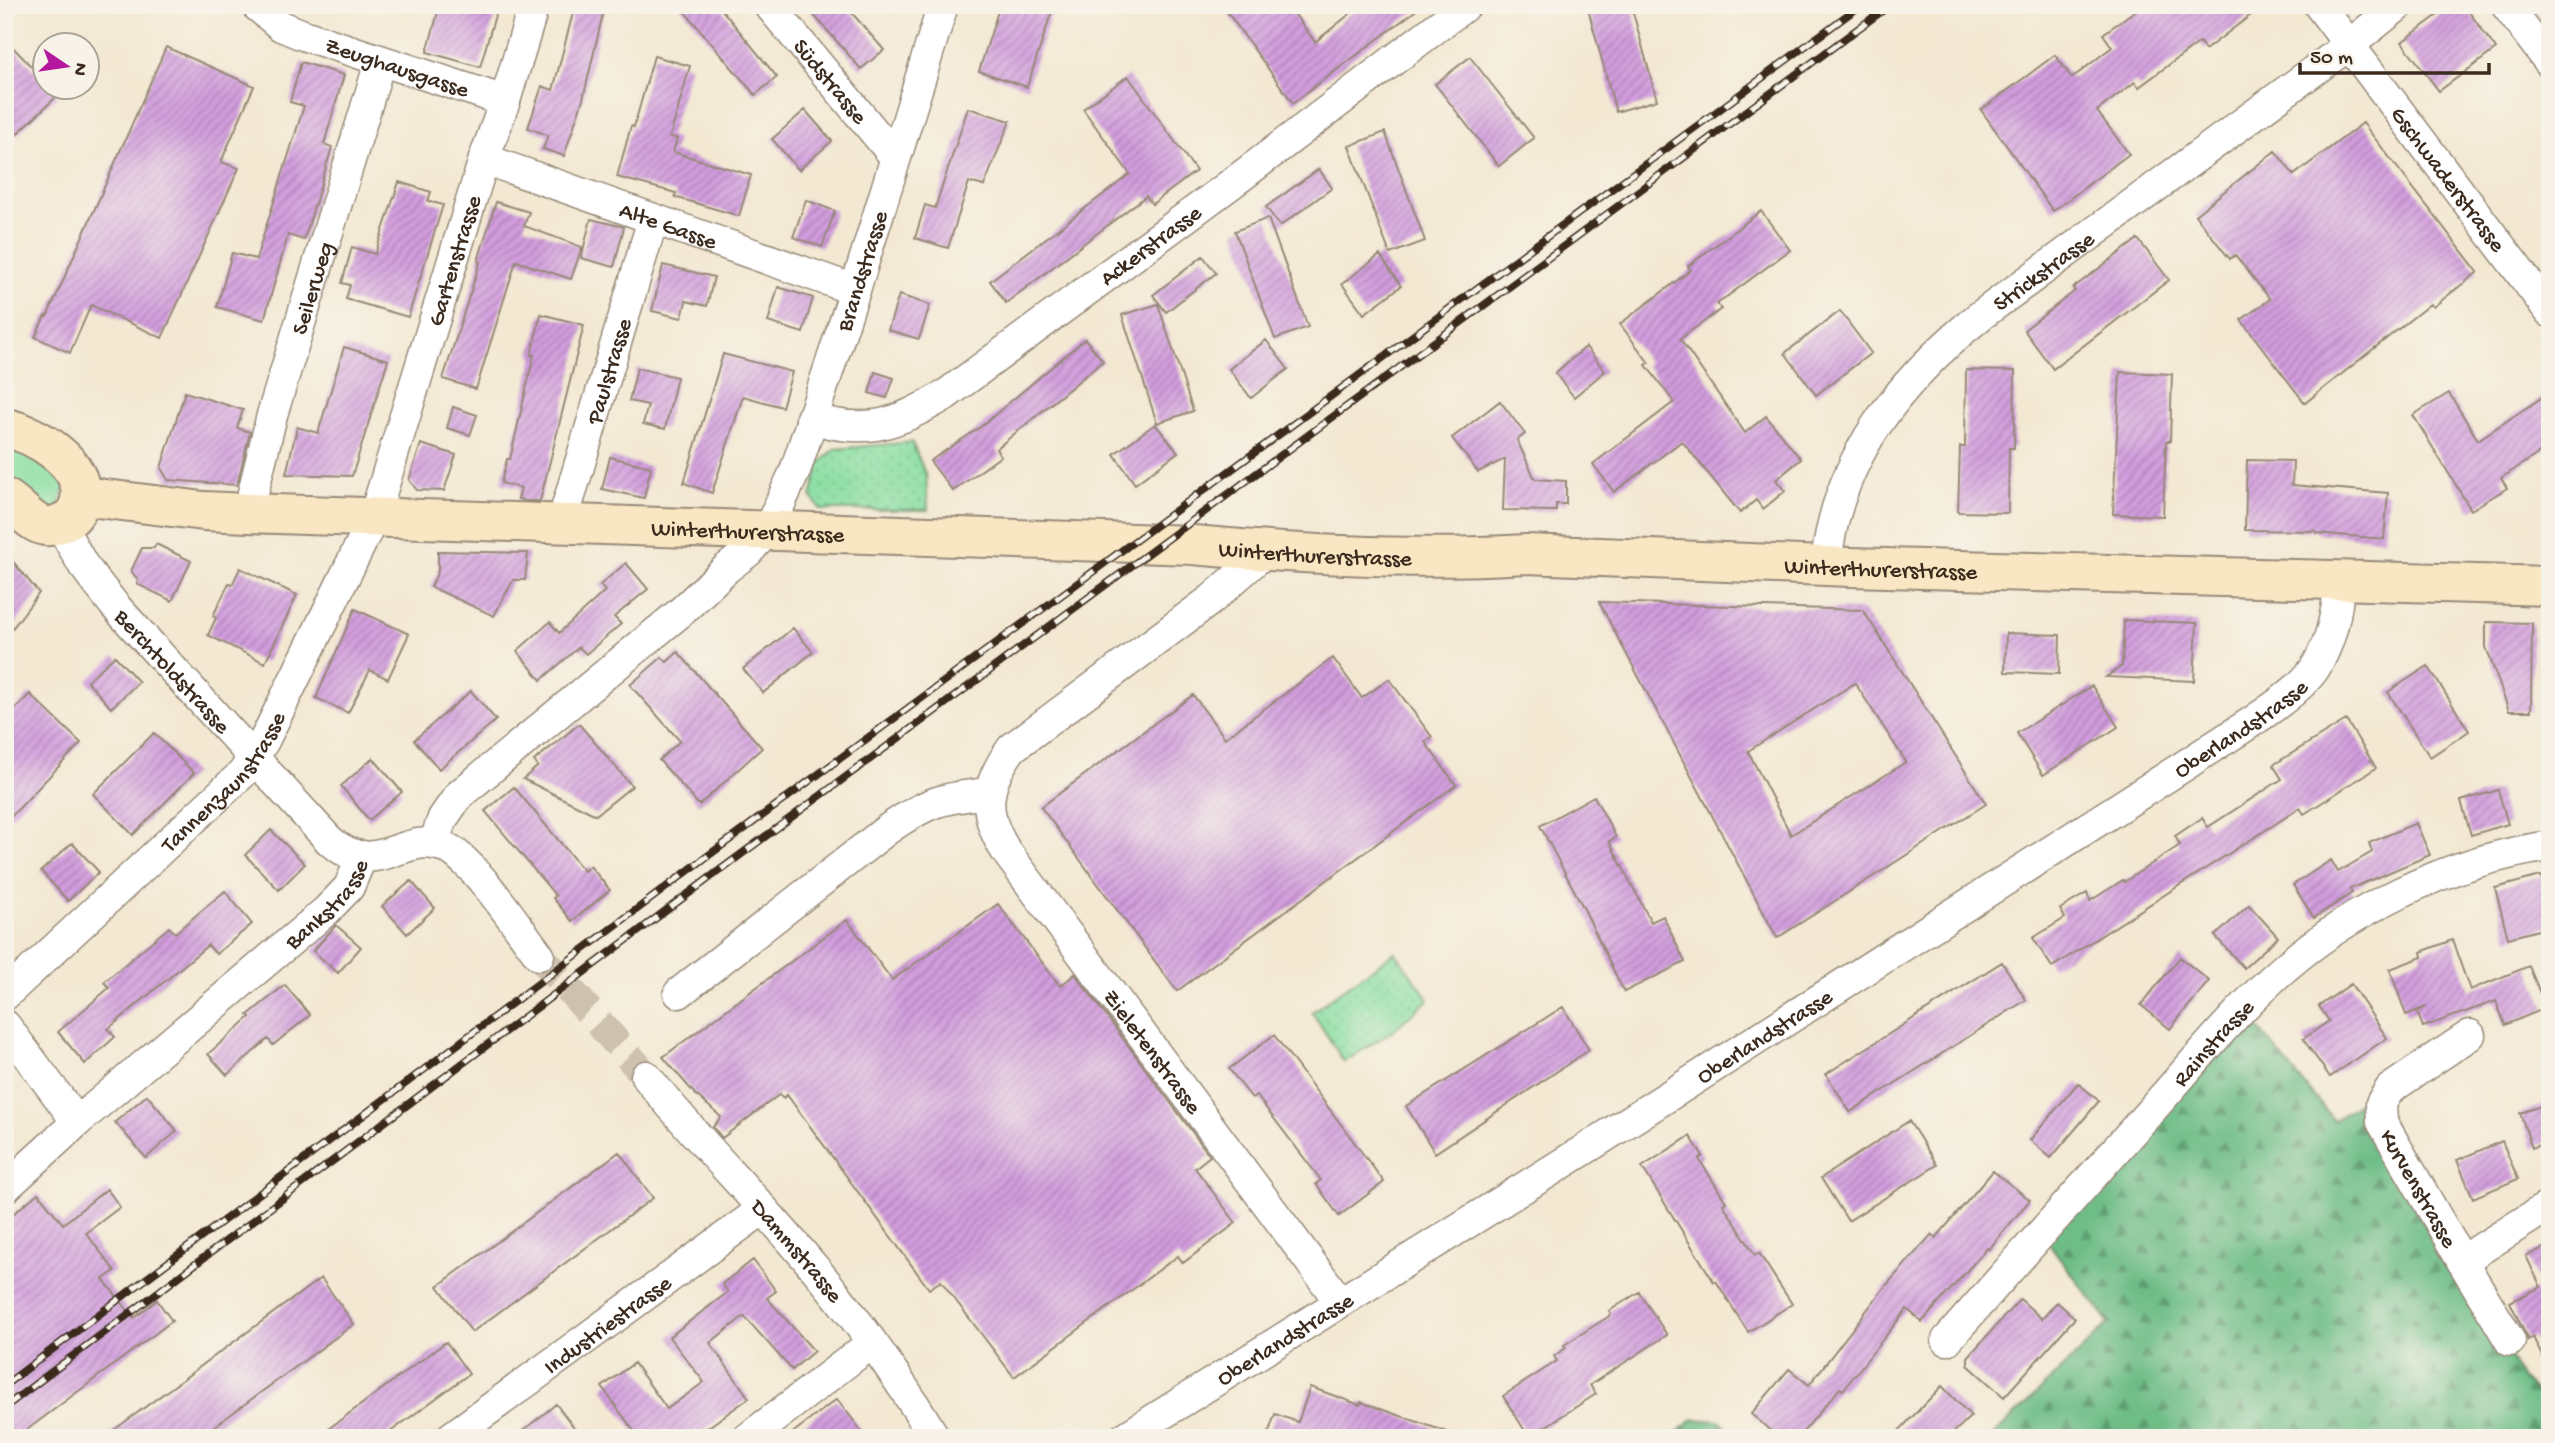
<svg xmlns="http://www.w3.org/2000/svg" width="2555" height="1443" viewBox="0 0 2555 1443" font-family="'Gochi Hand',sans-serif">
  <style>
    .green { fill: #88dea1; stroke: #628460; stroke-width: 2 }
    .forest { fill: url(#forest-firs); stroke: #547452; stroke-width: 2 }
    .park { fill: url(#park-dots); stroke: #628460; stroke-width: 2 }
    .building { fill: url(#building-hatch); fill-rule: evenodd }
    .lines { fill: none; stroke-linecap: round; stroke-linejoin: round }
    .street-tunnel { stroke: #cec2ae; stroke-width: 30; stroke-dasharray: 30 15; stroke-linecap: butt }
    .street-casing { stroke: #978978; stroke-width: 33 }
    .secondary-casing { stroke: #978978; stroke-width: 42 }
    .street { stroke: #fff; stroke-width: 30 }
    .secondary { stroke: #f9e7c3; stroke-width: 38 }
    .rail-casing { stroke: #3b2a1e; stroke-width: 8 }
    .rail { stroke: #f7f3e8; stroke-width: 5; stroke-dasharray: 16; stroke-linecap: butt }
    .labels { text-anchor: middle; stroke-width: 6; stroke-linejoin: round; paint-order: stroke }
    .street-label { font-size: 23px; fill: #3b2a1e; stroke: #f7f3e8 }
  </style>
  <defs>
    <pattern id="forest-firs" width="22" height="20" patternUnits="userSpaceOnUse" patternTransform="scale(1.75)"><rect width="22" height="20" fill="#6ebd87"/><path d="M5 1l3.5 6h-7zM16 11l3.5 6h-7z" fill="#5c9a6e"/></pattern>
    <pattern id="park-dots" width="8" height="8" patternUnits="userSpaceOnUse" patternTransform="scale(1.75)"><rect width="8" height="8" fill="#88dea1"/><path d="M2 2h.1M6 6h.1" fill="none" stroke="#76bf8a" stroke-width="1.8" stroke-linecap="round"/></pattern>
    <pattern id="building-hatch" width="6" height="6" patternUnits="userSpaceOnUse" patternTransform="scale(1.75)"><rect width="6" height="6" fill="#d29dde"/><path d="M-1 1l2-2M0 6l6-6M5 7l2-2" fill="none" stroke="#ac80b3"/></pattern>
  </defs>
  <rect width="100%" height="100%" fill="#f7f3e8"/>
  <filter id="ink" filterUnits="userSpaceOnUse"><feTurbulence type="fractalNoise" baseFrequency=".0143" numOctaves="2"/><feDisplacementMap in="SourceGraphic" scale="14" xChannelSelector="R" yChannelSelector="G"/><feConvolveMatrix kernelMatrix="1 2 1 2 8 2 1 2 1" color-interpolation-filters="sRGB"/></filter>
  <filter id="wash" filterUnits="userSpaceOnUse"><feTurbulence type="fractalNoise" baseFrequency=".00686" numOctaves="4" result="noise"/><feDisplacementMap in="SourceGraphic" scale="28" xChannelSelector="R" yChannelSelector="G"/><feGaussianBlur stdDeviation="1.57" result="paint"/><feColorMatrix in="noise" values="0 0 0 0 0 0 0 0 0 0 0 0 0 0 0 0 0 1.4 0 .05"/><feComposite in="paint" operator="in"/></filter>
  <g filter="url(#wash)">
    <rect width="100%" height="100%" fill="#f3e8d2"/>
    <path class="green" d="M5,440L14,442L66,483L56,513L5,484Z"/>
    <path class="forest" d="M2243,1009L2334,1121L2364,1099L2381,1103L2522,1380L2550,1405V1438H1991L2109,1323L2041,1233Z
      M1693,1419L1720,1421L1737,1438H1671Z"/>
    <path class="park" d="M912,442L926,476L928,510H821L811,496L820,463L835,449Z
      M1395,952L1429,999L1391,1032L1344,1062L1312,1012Z"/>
    <g id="blocks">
      <path class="building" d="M440,5H498L480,67L427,52Z
        M575,5H605L583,99L564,156L543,149L548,135L528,128L542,86L553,90Z
        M679,5H718L777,77L755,95Z
        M805,5H845L884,50L861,69Z
        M1000,5H1054L1027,87L979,71Z
        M1222,5H1288L1315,42L1361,5H1423L1293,103Z
        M1587,5H1631L1657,100L1616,112Z
        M2143,5H2264L2205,50L2200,42L2139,87L2135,82L2097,111L2129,154L2053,211L1981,110L2055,55L2072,78L2112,47L2103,34Z
        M2451,5H2464L2496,49L2439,91L2402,42Z
        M5,39L46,82V88H50L58,95L16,135L5,123Z
        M166,47L254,86L221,162L239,168L162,338L91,305L70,353L35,337L45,316L47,317Z
        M654,56L690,66L670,137L677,138L673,152L751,175L739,216L675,197L676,193L617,177L631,126L634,127Z
        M1470,57L1534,138L1499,166L1435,84Z
        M301,62L344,75L324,144L332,147L304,240L288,235L264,320L217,307L232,253L256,259L304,106L290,102Z
        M1128,76L1196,171L1152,204L1146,196L1006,303L990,281L1130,174L1083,109Z
        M968,108L1010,121L984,186L969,182L948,248L915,238L925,205L935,208Z
        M805,110L832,141L799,170L772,139Z
        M2363,123L2478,272L2433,307L2430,304L2305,403L2241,320L2270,299L2235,255L2230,259L2195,215L2275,151L2294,175Z
        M1385,132L1425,241L1390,254L1349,146Z
        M1319,169L1332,188L1280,226L1266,207Z
        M399,182L431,192L428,201L443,205L408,317L346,299L350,285L342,283L352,247L375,254Z
        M806,200L835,211L822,247L793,237Z
        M496,202L529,212L524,226L582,247L571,279L516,261L476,389L443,379L480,262L478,261Z
        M1761,211L1790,250L1717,304L1721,309L1680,339L1745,433L1766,416L1801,459L1776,480L1785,491L1763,509L1756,500L1740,513L1682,441L1614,492L1593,464L1674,402L1646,365L1649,363L1620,324L1691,270L1688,266Z
        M1268,218L1308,327L1275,339L1235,231Z
        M591,219L624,227L614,267L581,258Z
        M2138,239L2169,280L2053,369L2024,330L2075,291L2073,288Z
        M1380,255L1401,286L1364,314L1342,284Z
        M1203,256L1216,273L1166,312L1153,295Z
        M663,265L714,277L707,306L686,301L682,318L652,311Z
        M778,287L813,298L803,333L768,322Z
        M899,295L930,305L919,339L888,330Z
        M1158,304L1193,411L1157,423L1122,315Z
        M1840,311L1871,353L1816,395L1785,353Z
        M541,314L584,325L540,501H526L518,499L521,488L501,483L507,459H510L534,355H531Z
        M1085,339L1103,361L996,449L1001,456L953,491L930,461L979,428Z
        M1266,340L1288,369L1251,398L1229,369Z
        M344,347L388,360L352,476L286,474L297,427L318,433Z
        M1586,347L1605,371L1574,397L1555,373Z
        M723,354L792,372L782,407L743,396L712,493L684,483Z
        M637,368L677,377L665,429L643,424L648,405L629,401Z
        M1966,370L2015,371L2014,448H2009L2008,513L1958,512L1960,447H1965Z
        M875,372L894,378L887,398L869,393Z
        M2120,372L2172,374L2170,441H2166L2163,516L2113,514Z
        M185,392L243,410L237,428L250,432L237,485L168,480L161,468Z
        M2550,392V446L2501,478L2507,488L2471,510L2413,415L2449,393L2478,440Z
        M1500,401L1525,434L1517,440L1535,479L1566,481V504H1556V511L1503,510L1505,459L1478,472L1452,438Z
        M453,407L477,415L470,435L447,428Z
        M1155,424L1178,452L1135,484L1114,454Z
        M421,444L456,455L444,491L417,490L409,480Z
        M610,457L651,467L644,498L602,489Z
        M2247,460L2293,461L2292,485L2388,493L2384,539L2316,533V531L2245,530Z
        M156,544L191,561L172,601L137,584L138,580L131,571L142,548H154Z
        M438,551L528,553L525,580H513L494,616L431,587L438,571Z
        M5,552L39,593L5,638Z
        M626,563L648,589L614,617L621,624L586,654L579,647L541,680L517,651L550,622L559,633L605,591L600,585Z
        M240,568L297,595L265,663L208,635L216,618L213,616L229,583L232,585Z
        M1599,602L1863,610L1986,804L1777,938ZM1855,683L1906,762L1791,835L1748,751Z
        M355,609L409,634L388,679L370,670L348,713L316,698Z
        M2124,620L2197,623L2194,681L2106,677L2122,666Z
        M2486,622L2532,623L2531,711H2509L2486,647Z
        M793,628L813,652L763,693L743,669Z
        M2006,633L2060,635L2059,674L2005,672Z
        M678,652L762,748L699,805L659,760L680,741L630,685L662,657L667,662Z
        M115,656L139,682L111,708L87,681Z
        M1333,658L1362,698L1389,679L1432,737L1425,742L1456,785L1177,991L1041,807L1193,695L1225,738Z
        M2428,666L2469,731L2430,757L2388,692Z
        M2092,686L2118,727L2043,775L2017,733Z
        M471,691L496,720L439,769L414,740Z
        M30,694L81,743L5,823V720Z
        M2346,720L2376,768L2304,814L2300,808L2052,967L2033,938L2065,918L2060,909L2087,893L2090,901L2123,880L2124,882L2180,845L2175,836L2202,818L2208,827L2282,779L2273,765Z
        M579,724L632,786L596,815L523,779L538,766L534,761Z
        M154,733L194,773L133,835L93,794Z
        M373,758L402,792L369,820L341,786Z
        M514,787L584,871L590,866L610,890L572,921L553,898L556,896L485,811Z
        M2498,790L2508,824L2471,835L2461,801Z
        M1594,796L1616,837L1609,841L1651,922L1663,916L1685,962L1624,992L1583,907L1540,826Z
        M2416,823L2430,855L2350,889L2352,893L2314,918L2293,885L2331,860L2338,872L2372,852L2369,843Z
        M271,830L305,864L279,890L245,855Z
        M72,843L99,872L68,901L41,871Z
        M2541,876L2550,908V927L2508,938L2495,888Z
        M411,881L435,908L407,934L382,906Z
        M225,891L252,924L216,954L208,945L108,1029L115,1037L85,1064L58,1032L109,988L104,982L169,927L175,933Z
        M998,904L1060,986L1075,974L1210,1156L1195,1168L1236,1223L1183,1263L1178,1256L1014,1377L941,1281L929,1289L787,1095L783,1098L780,1094L722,1138L713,1127L721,1117L694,1093L663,1057L847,920L892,980Z
        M2249,905L2278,937L2244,968L2215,936Z
        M336,925L361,947L338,973L313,951Z
        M2452,940L2470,990L2529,966L2546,1008L2505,1025L2496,1001L2423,1027L2417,1012L2426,1007L2406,1015L2390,969L2422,957L2421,952Z
        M2180,957L2209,981L2170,1029L2141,1005Z
        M2002,962L2026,1000L1850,1112L1826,1074Z
        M2351,984L2387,1038L2330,1077L2303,1039L2329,1021L2319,1006Z
        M285,985L310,1015L273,1045L268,1039L227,1075L208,1054L250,1017L248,1015Z
        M1563,1007L1589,1050L1435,1153L1406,1106Z
        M1274,1035L1384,1182L1339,1216L1316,1184L1321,1180L1256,1095L1252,1098L1229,1069Z
        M2078,1083L2099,1101L2051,1158L2030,1140Z
        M147,1095L177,1131L146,1158L115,1122Z
        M2550,1103V1141L2532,1148L2520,1113Z
        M1909,1121L1937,1165L1848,1221L1821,1178Z
        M1690,1136L1703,1156L1699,1159L1726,1202L1723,1204L1755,1255L1759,1253L1792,1304L1748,1332L1716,1281L1714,1282L1642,1167Z
        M2502,1141L2518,1179L2473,1198L2457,1160Z
        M619,1152L653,1198L472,1332L438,1286Z
        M1993,1171L2030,1200L1989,1249L1987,1248L1922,1322L1907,1309L1843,1390L1840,1388L1798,1438H1779L1751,1414L1789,1369L1809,1385L1884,1288L1932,1234L1936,1238Z
        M107,1189L120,1207L86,1233L115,1271L103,1279L134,1318L157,1300L172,1321L16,1438H5V1221L38,1193L63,1224Z
        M2550,1245V1373L2533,1337L2528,1340L2510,1302L2541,1287L2526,1256Z
        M753,1260L776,1291L767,1298L814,1351L792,1370L744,1316L710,1343L749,1398L693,1438H639L602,1387L634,1363L667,1409L704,1382L669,1337L728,1292L722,1284Z
        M321,1278L354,1324L234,1412L199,1438H103Z
        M1639,1292L1667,1335L1590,1385L1596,1394L1529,1437L1503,1396L1557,1361L1554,1356L1566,1348L1564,1345L1611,1315L1609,1311Z
        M2020,1299L2042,1319L2057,1302L2075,1318L2004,1397L1968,1365V1357Z
        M446,1342L469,1374L382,1438H316Z
        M1942,1386L1971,1416L1948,1438H1892Z
        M1310,1387L1360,1405L1361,1402L1455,1435V1438H1267L1275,1414L1298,1422Z
        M837,1399L867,1438H786Z
        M556,1404L582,1438H514Z"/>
    </g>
  </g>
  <g filter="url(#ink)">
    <use href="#blocks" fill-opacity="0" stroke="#978978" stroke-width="2"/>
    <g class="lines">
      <path class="street-tunnel" d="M539,955L646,1076"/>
      <g class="street-casing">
        <g id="street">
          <path id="s1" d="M256,5L281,26L303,35L505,101"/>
          <path id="s2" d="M769,5L895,157"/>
          <path id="s3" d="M2319,5L2550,312"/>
          <path d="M2506,5L2550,63"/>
          <path id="s4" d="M484,159L855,290"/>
          <path id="s5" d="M811,418C867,436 895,424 944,396L1239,178L1466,5"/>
          <path id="s6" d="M248,513L272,415L380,62"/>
          <path id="s7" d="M562,523L653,219"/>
          <path id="s8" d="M60,524L83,565L115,606L329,840C377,882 403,829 445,847C473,859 519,929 539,955"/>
          <path id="s9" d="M1266,551L1212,599L1012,748C984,786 981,814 1008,854L1340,1302"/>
          <path id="s10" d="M1826,566C1835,460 1900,380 1980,316L2349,45L2399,5"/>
          <path id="s11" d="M434,843L443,818L459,795L682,611L727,568L748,552L768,530L795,471L855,290L943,5"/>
          <path d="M679,993L888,829C929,801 941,798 989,793"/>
          <path id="s12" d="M5,995L243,773L264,741L374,517L484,159L505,101L534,5"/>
          <path d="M5,1025L77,1122"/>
          <path id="s13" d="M2470,1035L2390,1089L2381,1103L2382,1122L2462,1261L2550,1205"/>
          <path id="s14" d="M646,1076C695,1137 750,1192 801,1252C851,1310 896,1373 935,1438"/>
          <path id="s15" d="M5,1188L77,1122L327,910L349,887L362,856"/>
          <path d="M2462,1261L2510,1341"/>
          <path id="s16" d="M1947,1340C2010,1268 2074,1197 2138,1125C2182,1077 2223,1025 2271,980C2345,911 2449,860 2550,846"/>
          <path id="s17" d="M450,1438L763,1209"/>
          <path d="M748,1438L872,1343"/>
          <path id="s18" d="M1124,1438L1595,1143L2190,762C2223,739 2294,700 2315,668C2332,641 2337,611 2340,580"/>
        </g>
      </g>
      <g class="secondary-casing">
        <g id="secondary">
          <path d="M5,428C35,433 87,464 80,500C78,509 74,517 65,521C60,524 51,527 45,526C29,523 19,505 5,498"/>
          <path id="s19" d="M81,496L204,511L248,513L1193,545C1304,555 1416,561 1526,554L1850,567L2550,586"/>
        </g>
      </g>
      <use href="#street" class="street"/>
      <use href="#secondary" class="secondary"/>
      <g class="rail-casing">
        <path id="rail" d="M5,1385L709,855L1861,5
          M5,1407L720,870L1890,5"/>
      </g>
      <use href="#rail" class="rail"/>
    </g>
  </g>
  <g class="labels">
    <g class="street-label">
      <text dy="8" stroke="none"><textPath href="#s1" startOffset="156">Zeughausgasse</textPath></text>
      <text dy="8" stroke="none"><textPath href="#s2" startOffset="98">Südstrasse</textPath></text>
      <text dy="8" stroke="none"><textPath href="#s3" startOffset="217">Gschwaderstrasse</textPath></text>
      <text dy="8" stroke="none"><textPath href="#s4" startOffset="196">Alte Gasse</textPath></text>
      <text dy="8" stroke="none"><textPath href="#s5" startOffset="396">Ackerstrasse</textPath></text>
      <text dy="8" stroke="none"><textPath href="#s12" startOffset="882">Gartenstrasse</textPath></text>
      <text dy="8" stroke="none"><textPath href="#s11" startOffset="738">Brandstrasse</textPath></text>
      <text dy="8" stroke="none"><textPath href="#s10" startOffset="380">Strickstrasse</textPath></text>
      <text dy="8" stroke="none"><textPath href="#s6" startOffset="234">Seilerweg</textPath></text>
      <text dy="8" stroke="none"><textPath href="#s7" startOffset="159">Paulstrasse</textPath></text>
      <text dy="8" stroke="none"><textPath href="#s19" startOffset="668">Winterthurerstrasse</textPath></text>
      <text dy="8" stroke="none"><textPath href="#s19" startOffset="1236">Winterthurerstrasse</textPath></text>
      <text dy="8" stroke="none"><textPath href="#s19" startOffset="1802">Winterthurerstrasse</textPath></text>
      <text dy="8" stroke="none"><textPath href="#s8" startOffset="186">Berchtoldstrasse</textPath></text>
      <text dy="8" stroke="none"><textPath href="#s18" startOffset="1323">Oberlandstrasse</textPath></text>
      <text dy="8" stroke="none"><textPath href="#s12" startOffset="306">Tannenzaunstrasse</textPath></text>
      <text dy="8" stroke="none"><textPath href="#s15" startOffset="430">Bankstrasse</textPath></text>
      <text dy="8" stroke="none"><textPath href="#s18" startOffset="756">Oberlandstrasse</textPath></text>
      <text dy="8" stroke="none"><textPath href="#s16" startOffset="399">Rainstrasse</textPath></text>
      <text dy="8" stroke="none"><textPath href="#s9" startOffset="682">Zieletenstrasse</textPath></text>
      <text dy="8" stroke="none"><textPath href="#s13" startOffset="208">Kurvenstrasse</textPath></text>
      <text dy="8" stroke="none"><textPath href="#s14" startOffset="231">Dammstrasse</textPath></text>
      <text dy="8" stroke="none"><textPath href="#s17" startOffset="194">Industriestrasse</textPath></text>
      <text dy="8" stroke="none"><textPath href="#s18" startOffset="189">Oberlandstrasse</textPath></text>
    </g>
  </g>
  <rect width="2555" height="1443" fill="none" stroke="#f7f3e8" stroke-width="28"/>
  <g transform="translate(66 66) rotate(103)"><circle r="33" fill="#f7f3e8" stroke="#aca397" stroke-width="2"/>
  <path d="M0-5L12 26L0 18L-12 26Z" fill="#b5179e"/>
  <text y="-10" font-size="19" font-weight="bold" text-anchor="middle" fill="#3b2a1e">N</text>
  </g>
  <path d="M2300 63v10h189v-10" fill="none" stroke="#3b2a1e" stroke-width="3.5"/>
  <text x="2310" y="63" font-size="21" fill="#3b2a1e" stroke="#f7f3e8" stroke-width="5" paint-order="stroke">50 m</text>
</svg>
